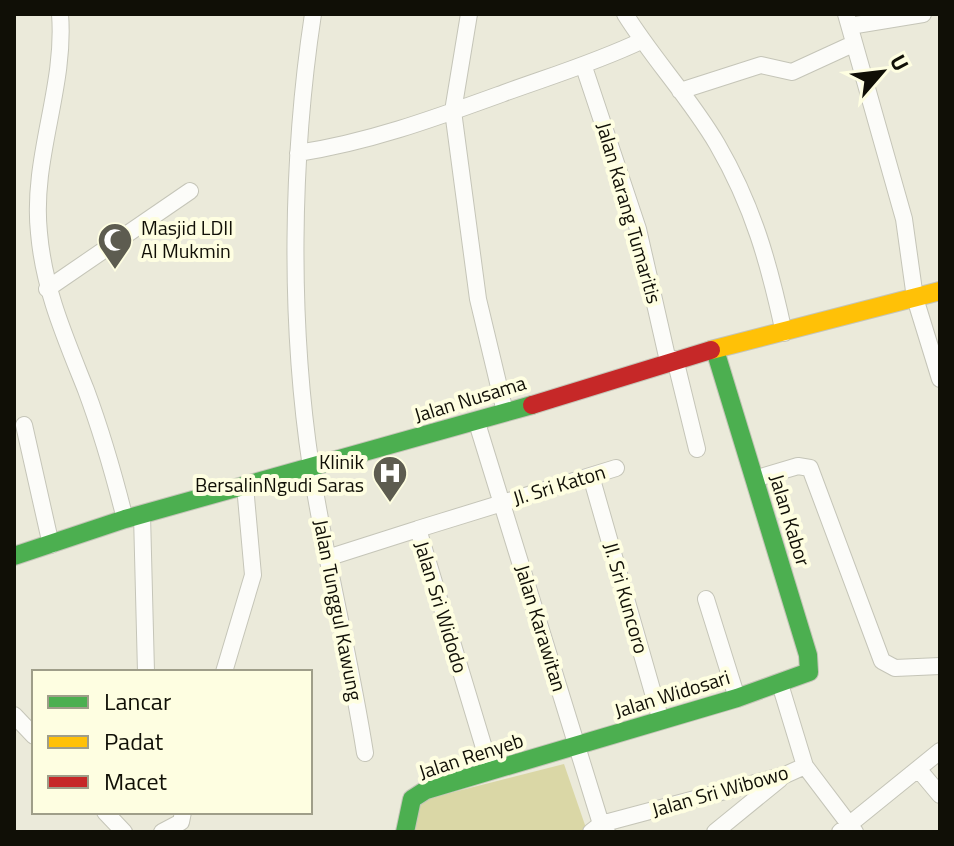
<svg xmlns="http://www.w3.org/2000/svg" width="954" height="846" viewBox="0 0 954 846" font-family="'Titillium Web',sans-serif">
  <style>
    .green { fill: #dad7a6 }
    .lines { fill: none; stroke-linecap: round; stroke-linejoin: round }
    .street-casing { stroke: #c5c5b8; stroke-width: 18 }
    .fast-casing { stroke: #c5c5b8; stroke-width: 20 }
    .slow-casing { stroke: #c5c5b8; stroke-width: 20 }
    .jam-casing { stroke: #c5c5b8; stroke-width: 20 }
    .street { stroke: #fcfcf9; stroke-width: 16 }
    .fast { stroke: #4caf50; stroke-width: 18 }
    .slow { stroke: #ffc107; stroke-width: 18 }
    .jam { stroke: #c62828; stroke-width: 18 }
    .labels { text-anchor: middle; stroke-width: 8; stroke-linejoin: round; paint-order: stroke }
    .street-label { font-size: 20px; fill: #100f06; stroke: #fefee1 }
    .poi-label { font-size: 20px; fill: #100f06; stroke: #fefee1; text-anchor: start }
  </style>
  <rect width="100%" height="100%" fill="#ebeada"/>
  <path class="green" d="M564,764L586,828L581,832H413L418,801Z"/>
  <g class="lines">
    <g class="street-casing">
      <path id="street" d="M60,14C66,88 31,158 39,233C44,290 65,337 86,390C102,433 114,475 125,519
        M313,14C291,159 289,322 311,467C326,563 350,657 365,753
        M469,14L453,111L478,299L505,412
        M625,14C653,59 690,98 717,144C753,206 769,263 784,333
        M846,14L904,219L915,298L940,379
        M850,26L923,14
        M584,67L638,229L668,361
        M680,91L761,65L792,72L853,44
        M298,153C370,142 435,118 504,93C551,76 597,62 641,41
        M47,289L190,191
        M675,359L697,449
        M477,423L601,824L607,832
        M24,425L51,545
        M591,476L661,721
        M754,479L798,466L810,468L882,661L895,668L940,666
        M142,515L146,672
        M327,558L418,529
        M706,599L737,698
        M224,672L253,575L245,486
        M780,684L805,766L855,832
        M14,715L34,736
        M919,770L940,795
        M491,771L418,529L616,468
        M105,812L124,832
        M162,832L181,822L183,812
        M591,832L601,824L785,775L805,766
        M715,832L780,779
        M840,832L940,751"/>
    </g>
    <g class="fast-casing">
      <path id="fast" d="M14,556L125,519L532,405
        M405,832L412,799L426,790L737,698L809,672L808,655L715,350"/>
    </g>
    <g class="slow-casing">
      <path id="slow" d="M711,350L940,291"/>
    </g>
    <g class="jam-casing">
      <path id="jam" d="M532,405L711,350"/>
    </g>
    <use href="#street" class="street"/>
    <use href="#fast" class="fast"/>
    <use href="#slow" class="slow"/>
    <use href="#jam" class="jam"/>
  </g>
  <defs>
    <g id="mosque-pin" transform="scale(1.8)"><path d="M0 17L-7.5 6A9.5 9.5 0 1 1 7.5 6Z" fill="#5d5c50" stroke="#fefee1"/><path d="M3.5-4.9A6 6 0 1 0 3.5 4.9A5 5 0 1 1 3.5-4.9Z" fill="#fff"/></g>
    <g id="hospital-pin" transform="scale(1.8)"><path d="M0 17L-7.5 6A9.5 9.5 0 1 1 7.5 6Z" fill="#5d5c50" stroke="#fefee1"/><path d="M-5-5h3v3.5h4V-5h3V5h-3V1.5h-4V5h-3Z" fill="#fff"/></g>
  </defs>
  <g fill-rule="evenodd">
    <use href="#mosque-pin" x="115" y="240"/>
    <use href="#hospital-pin" x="390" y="473"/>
  </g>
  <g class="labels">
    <g class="street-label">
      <text transform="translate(629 213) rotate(74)" y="7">Jalan Karang Tumaritis</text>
      <text transform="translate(470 399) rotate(-17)" y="7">Jalan Nusama</text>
      <text transform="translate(559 485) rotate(-17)" y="7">Jl. Sri Katon</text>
      <text transform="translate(790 520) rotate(73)" y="7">Jalan Kabor</text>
      <text transform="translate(626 598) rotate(74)" y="7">Jl. Sri Kuncoro</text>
      <text transform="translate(441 607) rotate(73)" y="7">Jalan Sri Widodo</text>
      <text transform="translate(338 610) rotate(79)" y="7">Jalan Tunggul Kawung</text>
      <text transform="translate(541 628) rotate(73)" y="7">Jalan Karawitan</text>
      <text transform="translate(672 694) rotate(-17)" y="7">Jalan Widosari</text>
      <text transform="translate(471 756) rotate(-18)" y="7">Jalan Renyeb</text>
      <text transform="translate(720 791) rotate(-16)" y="7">Jalan Sri Wibowo</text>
    </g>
    <g class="poi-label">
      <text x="141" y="235">Masjid LDII<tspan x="141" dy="23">Al Mukmin</tspan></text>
      <text x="364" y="469" text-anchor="end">Klinik<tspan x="364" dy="23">BersalinNgudi Saras</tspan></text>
    </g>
  </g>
  <rect width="954" height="846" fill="none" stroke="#100f06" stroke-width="32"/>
  <rect x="32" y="670" width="280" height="144" fill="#fefee1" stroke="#9f9e89" stroke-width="2"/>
  <rect x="48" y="696" width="40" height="12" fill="#4caf50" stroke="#9f9e89" stroke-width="2"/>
  <text x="104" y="710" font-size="24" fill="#100f06">Lancar</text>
  <rect x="48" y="736" width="40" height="12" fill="#ffc107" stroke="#9f9e89" stroke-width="2"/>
  <text x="104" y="750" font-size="24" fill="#100f06">Padat</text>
  <rect x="48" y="776" width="40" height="12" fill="#c62828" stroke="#9f9e89" stroke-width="2"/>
  <text x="104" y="790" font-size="24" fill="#100f06">Macet</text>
  <g transform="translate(882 72) rotate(62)" stroke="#fefee1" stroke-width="6" paint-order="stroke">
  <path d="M0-6L14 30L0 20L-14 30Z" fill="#100f06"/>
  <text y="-12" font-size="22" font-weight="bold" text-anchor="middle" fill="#100f06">U</text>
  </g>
</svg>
